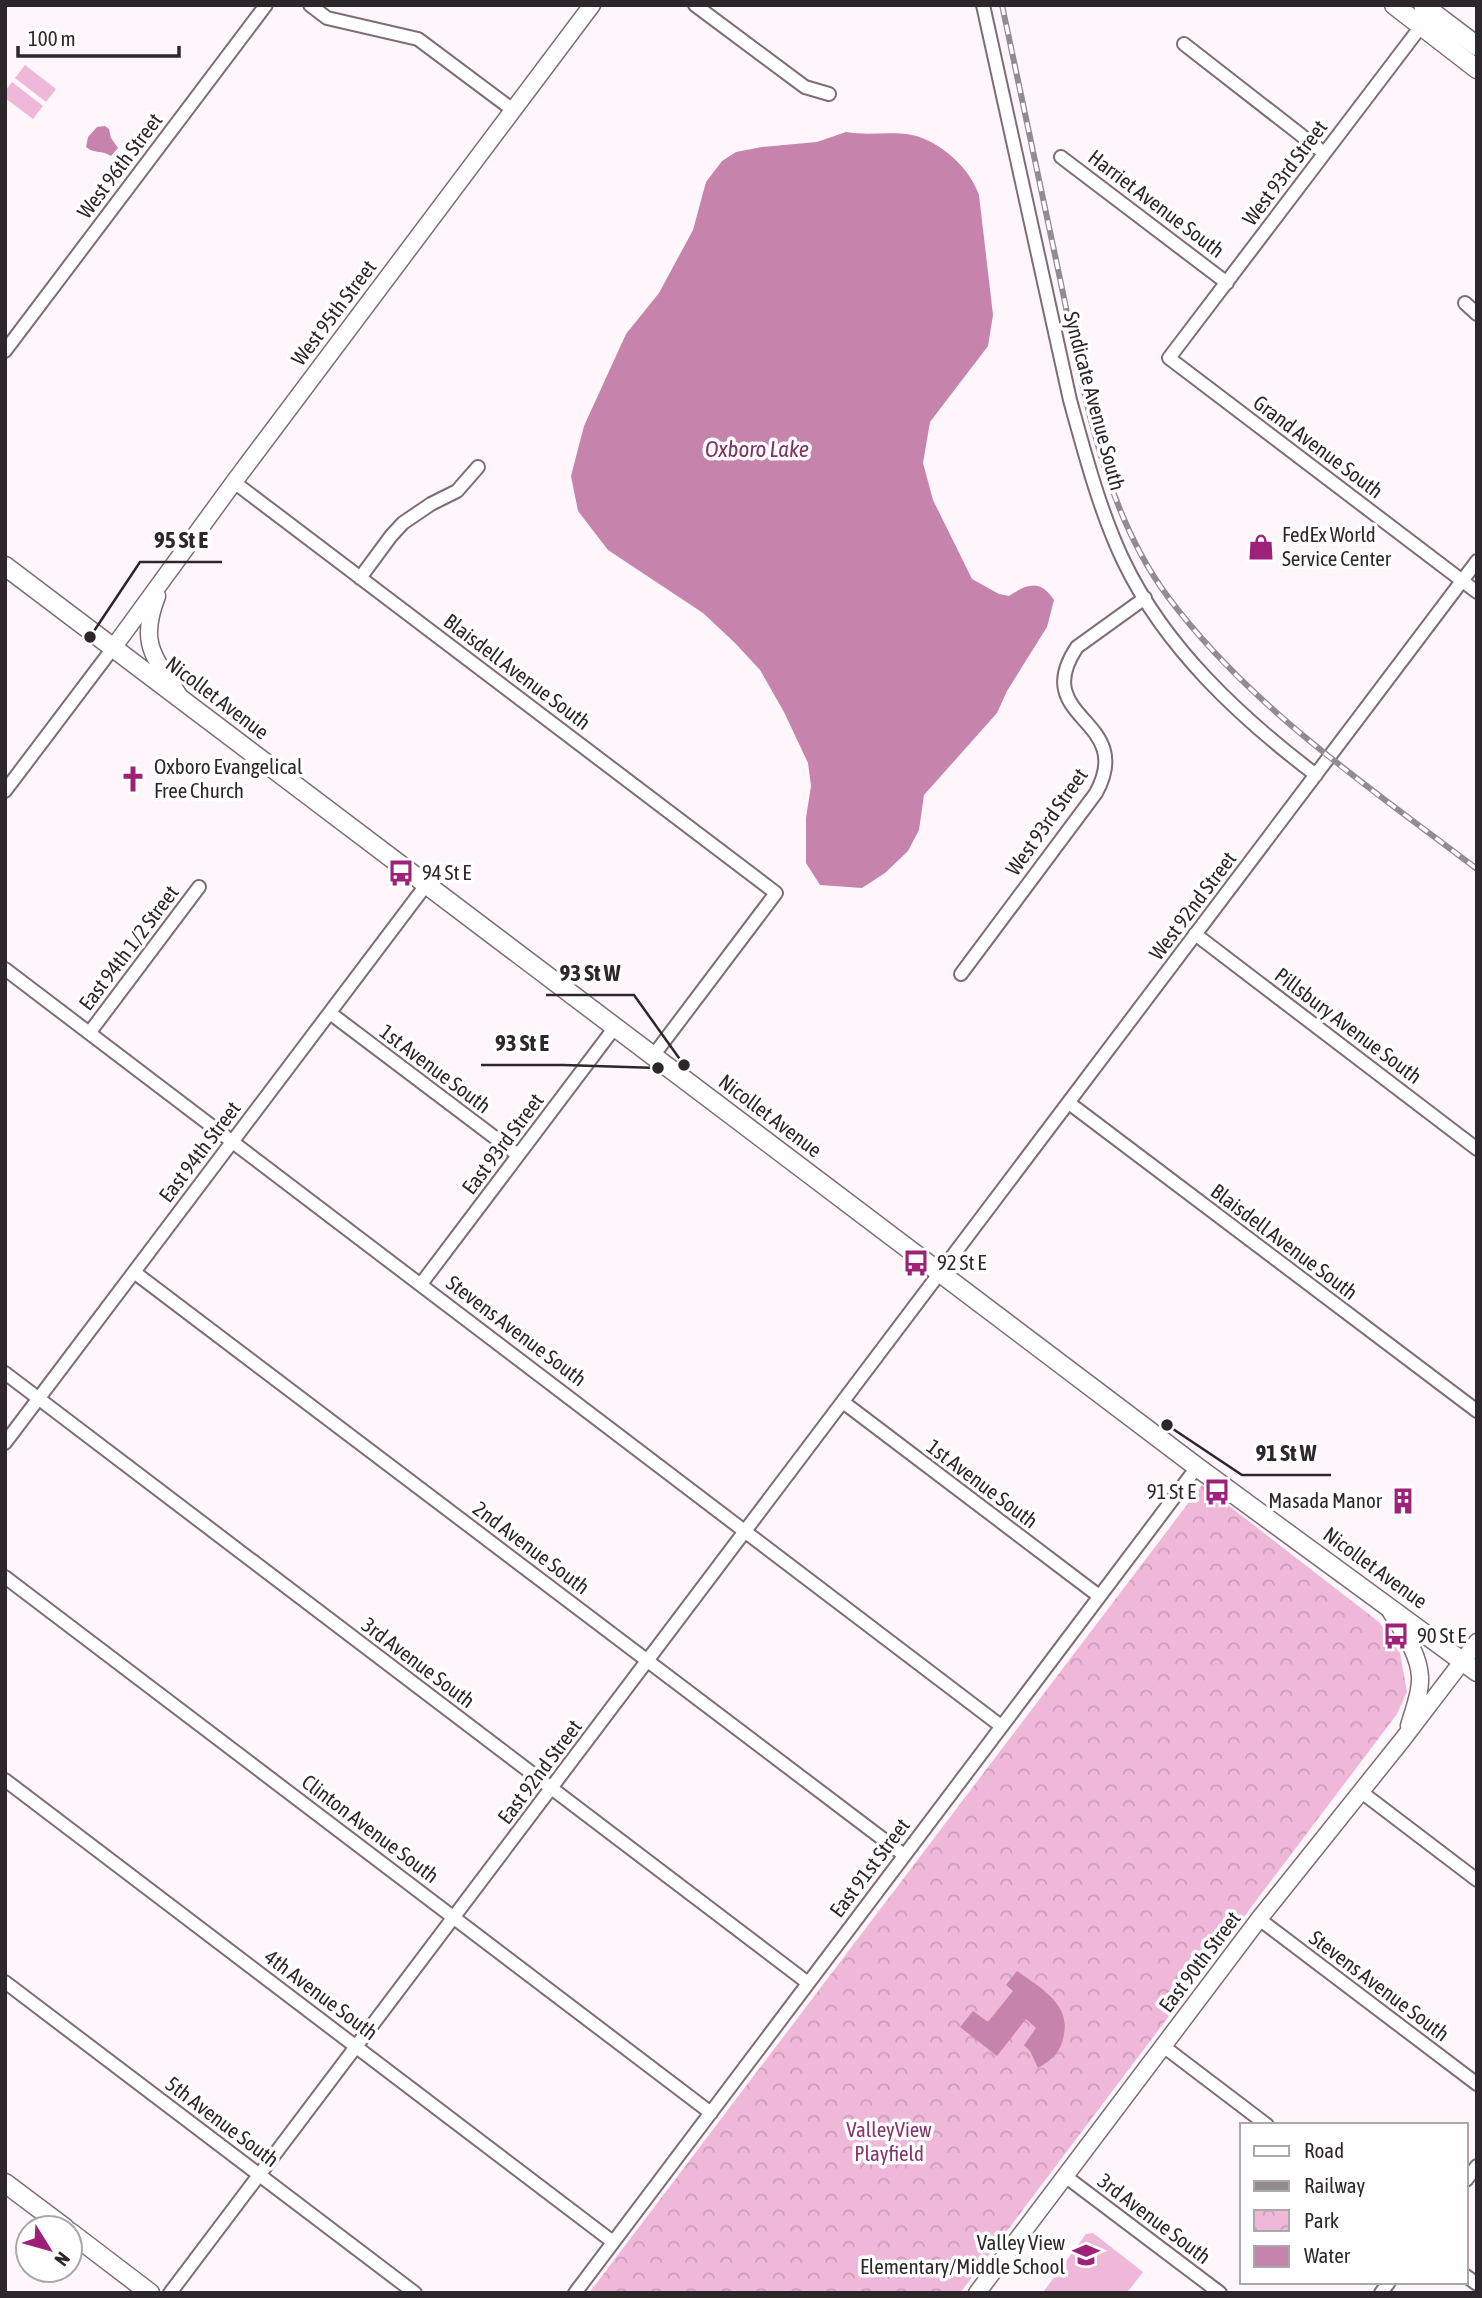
<svg xmlns="http://www.w3.org/2000/svg" width="1482" height="2298" viewBox="0 0 1482 2298" font-family="'Asap Condensed',sans-serif">
  <style>
    .green { fill: #efb7d8 }
    .park { fill: url(#park-crowns) }
    .water { fill: #c684ac }
    .lines { fill: none; stroke-linecap: round; stroke-linejoin: round }
    .minor-casing { stroke: #7e6d76; stroke-width: 16 }
    .tertiary-casing { stroke: #7e6d76; stroke-width: 19 }
    .secondary-casing { stroke: #7e6d76; stroke-width: 21 }
    .minor { stroke: #fff; stroke-width: 12 }
    .tertiary { stroke: #fff; stroke-width: 16 }
    .secondary { stroke: #fff; stroke-width: 18 }
    .rail-casing { stroke: #928b8f; stroke-width: 6 }
    .rail { stroke: #fff; stroke-width: 3.5; stroke-dasharray: 10; stroke-linecap: butt }
    .labels { text-anchor: middle; stroke-width: 7; stroke-linejoin: round; paint-order: stroke }
    .street-label { font-size: 21px; fill: #2d262a; stroke: #fff }
    .poi-label { font-size: 21px; fill: #2d262a; stroke: #fff; text-anchor: start }
    .park-label { font-size: 21px; fill: #843569; stroke: #fff }
    .water-label { font-size: 23px; font-style: italic; fill: #803165; stroke: #fff }
    .leader { fill: none; stroke: #2d262a; stroke-width: 2.5 }
    .callout-dot { fill: #2d262a; stroke: #fff; stroke-width: 2.5 }
    .callout-label { font-size: 23px; text-anchor: middle; font-weight: bold; fill: #2d262a; stroke: #fff; stroke-width: 7; stroke-linejoin: round; paint-order: stroke }
  </style>
  <defs>
    <pattern id="park-crowns" width="20" height="18" patternUnits="userSpaceOnUse" patternTransform="scale(1.75)"><rect width="20" height="18" fill="#efb7d8"/><path d="M2 6a3 3 0 1 1 6 0M12 15a3 3 0 1 1 6 0" fill="none" stroke="#cd9dba"/></pattern>
  </defs>
  <rect width="100%" height="100%" fill="#fef6fb"/>
  <path class="green" d="M25,65L56,89L46,102L15,78Z
    M12,82L43,106L33,119L5,98V91Z
    M1093,2233L1143,2272L1129,2290L1126,2293H1047L1044,2291L1086,2234Z"/>
  <path class="park" d="M1202,1485L1379,1622L1400,1653L1407,1692L1397,1714L960,2293H589Z"/>
  <path class="water" d="M105,126L109,129L111,138L118,148L111,156C102,150 94,154 86,147L88,137L97,127Z
    M846,132C867,136 890,131 912,135C940,141 970,168 979,195L993,315L988,346L930,422L923,463L933,500L972,579L999,594L1009,596C1027,584 1040,579 1054,600L1047,627L1007,691L997,713L924,795L919,830L908,851L885,873L862,888L820,885L806,863V818L811,786L808,763L784,712L760,670L735,643L703,613L608,550L578,511L571,476L584,426L626,334L659,293L693,230L706,182L722,161L736,152L762,147L817,142Z
    M1017,1971C1039,1987 1070,2003 1064,2034C1061,2052 1053,2059 1038,2068L1030,2051L1024,2045L1036,2028L1026,2019L997,2056L960,2027L973,2011L988,2022L1013,1991L1006,1985Z"/>
  <g class="lines">
    <g class="minor-casing">
      <path id="minor" d="M310,5L327,18L418,39L513,110
        M695,5L805,87L829,94
        M983,5L1070,400C1085,454 1100,512 1124,562C1166,649 1241,718 1316,775
        M1425,21L1169,358L1477,592
        M1184,44L1324,153
        M1061,157L1227,283
        M1465,303L1477,314
        M5,351L266,5
        M234,482L776,893L653,1056
        M360,578L391,536L403,523L431,504L457,491L478,467
        M5,791L113,648
        M1195,934L1477,1149
        M5,969L1001,1726
        M961,974L1096,793C1137,718 1028,720 1077,647L1145,598
        M330,1013L518,1155
        M90,1032L199,887
        M1069,1103L1477,1411
        M134,1272L904,1855
        M421,1284L615,1027
        M5,1373L808,1983
        M843,1402L1099,1596
        M5,1443L426,885
        M5,1577L711,2113
        M5,1780L613,2242
        M1360,1791L1477,1880
        M1259,1919L1477,2084
        M5,1982L415,2293
        M1163,2046L1267,2125
        M1065,2176L1220,2293
        M1466,2180L1477,2166
        M1466,2276L1477,2284
        M170,2293L1477,561
        M575,2293L1197,1467
        M1381,2293L1389,2282"/>
    </g>
    <g class="tertiary-casing">
      <path id="tertiary" d="M157,596C139,643 153,655 178,694
        M113,648L234,482L592,5
        M1388,1607C1400,1628 1419,1652 1420,1677C1421,1693 1413,1711 1409,1726
        M977,2293L1259,1919L1403,1739L1477,1642"/>
    </g>
    <g class="secondary-casing">
      <path id="secondary" d="M1394,5L1477,69
        M1423,5L1477,46
        M5,566L1197,1467L1477,1672
        M5,2183L65,2228
        M70,2232L150,2293"/>
    </g>
    <use href="#minor" class="minor"/>
    <use href="#tertiary" class="tertiary"/>
    <use href="#secondary" class="secondary"/>
    <g class="rail-casing">
      <path id="rail" d="M1002,5C1021,95 1040,185 1059,274C1082,382 1101,507 1168,597C1251,708 1368,786 1477,869"/>
    </g>
    <use href="#rail" class="rail"/>
  </g>
  <defs>
    <g id="shop-bare" transform="scale(2.1)"><path d="M-5-2.5h2.3a2.7 3.5 0 0 1 5.4 0H5L5.5 6h-11ZM-1.5-2.5h3a1.5 2.3 0 0 0-3 0Z" fill="#9d2178" stroke="#fff" stroke-width="2.5" paint-order="stroke"/></g>
    <g id="church-bare" transform="scale(2.1)"><path d="M-1.2-6h2.4v3.5h3.3v2.4h-3.3V6h-2.4V-.1h-3.3v-2.4h3.3Z" fill="#9d2178" stroke="#fff" stroke-width="2.5" paint-order="stroke"/></g>
    <g id="bus-bare" transform="scale(2.1)"><path d="M-5-6H5V4H4V6H2V4H-2V6H-4V4H-5ZM-3.5-4V0h7V-4ZM-3.5 1.2v1.5H-2V1.2ZM2 1.2v1.5H3.5V1.2Z" fill="#9d2178" stroke="#fff" stroke-width="2.5" paint-order="stroke"/></g>
    <g id="building-bare" transform="scale(2.1)"><path d="M-4-6H4V6H1V3H-1V6H-4ZM-2.5-4.3h1.7v1.8h-1.7ZM.8-4.3h1.7v1.8H.8ZM-2.5-1h1.7V.8h-1.7ZM.8-1h1.7V.8H.8Z" fill="#9d2178" stroke="#fff" stroke-width="2.5" paint-order="stroke"/></g>
    <g id="school-bare" transform="scale(2.1)"><path d="M0-5L7-2L0 1L-7-2ZM-4 1L0 2.5L4 1V4Q0 6-4 4Z" fill="#9d2178" stroke="#fff" stroke-width="2.5" paint-order="stroke"/></g>
  </defs>
  <g fill-rule="evenodd">
    <use href="#shop-bare" x="1261" y="547"/>
    <use href="#church-bare" x="133" y="779"/>
    <use href="#bus-bare" x="401" y="873"/>
    <use href="#bus-bare" x="916" y="1263"/>
    <use href="#bus-bare" x="1217" y="1492"/>
    <use href="#building-bare" x="1403" y="1501"/>
    <use href="#bus-bare" x="1396" y="1636"/>
    <use href="#school-bare" x="1086" y="2255"/>
  </g>
  <g class="labels">
    <g class="street-label">
      <text transform="translate(120 166) rotate(-53)" y="7">West 96th Street</text>
      <text transform="translate(1285 173) rotate(-53)" y="7">West 93rd Street</text>
      <text transform="translate(1156 204) rotate(37)" y="7">Harriet Avenue South</text>
      <text transform="translate(334 313) rotate(-53)" y="7">West 95th Street</text>
      <text transform="translate(1094 401) rotate(75)" y="7">Syndicate Avenue South</text>
      <text transform="translate(1318 447) rotate(37)" y="7">Grand Avenue South</text>
      <text transform="translate(517 672) rotate(37)" y="7">Blaisdell Avenue South</text>
      <text transform="translate(217 698) rotate(37)" y="7">Nicollet Avenue</text>
      <text transform="translate(1047 822) rotate(-55)" y="7">West 93rd Street</text>
      <text transform="translate(1193 906) rotate(-53)" y="7">West 92nd Street</text>
      <text transform="translate(129 948) rotate(-53)" y="7">East 94th 1/2 Street</text>
      <text transform="translate(1348 1026) rotate(37)" y="7">Pillsbury Avenue South</text>
      <text transform="translate(435 1069) rotate(37)" y="7">1st Avenue South</text>
      <text transform="translate(770 1116) rotate(37)" y="7">Nicollet Avenue</text>
      <text transform="translate(503 1144) rotate(-53)" y="7">East 93rd Street</text>
      <text transform="translate(200 1152) rotate(-53)" y="7">East 94th Street</text>
      <text transform="translate(1284 1242) rotate(37)" y="7">Blaisdell Avenue South</text>
      <text transform="translate(516 1331) rotate(37)" y="7">Stevens Avenue South</text>
      <text transform="translate(982 1484) rotate(37)" y="7">1st Avenue South</text>
      <text transform="translate(531 1548) rotate(37)" y="7">2nd Avenue South</text>
      <text transform="translate(1375 1568) rotate(36)" y="7">Nicollet Avenue</text>
      <text transform="translate(418 1663) rotate(37)" y="7">3rd Avenue South</text>
      <text transform="translate(540 1772) rotate(-53)" y="7">East 92nd Street</text>
      <text transform="translate(370 1829) rotate(37)" y="7">Clinton Avenue South</text>
      <text transform="translate(870 1868) rotate(-53)" y="7">East 91st Street</text>
      <text transform="translate(1200 1962) rotate(-53)" y="7">East 90th Street</text>
      <text transform="translate(1379 1986) rotate(37)" y="7">Stevens Avenue South</text>
      <text transform="translate(321 1995) rotate(37)" y="7">4th Avenue South</text>
      <text transform="translate(222 2122) rotate(37)" y="7">5th Avenue South</text>
      <text transform="translate(1154 2219) rotate(37)" y="7">3rd Avenue South</text>
    </g>
    <g class="poi-label">
      <text x="1282" y="542">FedEx World<tspan x="1282" dy="24">Service Center</tspan></text>
      <text x="154" y="774">Oxboro Evangelical<tspan x="154" dy="24">Free Church</tspan></text>
      <text x="422" y="880">94 St E</text>
      <text x="937" y="1270">92 St E</text>
      <text x="1196" y="1499" text-anchor="end">91 St E</text>
      <text x="1382" y="1508" text-anchor="end">Masada Manor</text>
      <text x="1417" y="1643">90 St E</text>
      <text x="1065" y="2250" text-anchor="end">Valley View<tspan x="1065" dy="24">Elementary/Middle School</tspan></text>
    </g>
    <g class="park-label">
      <text x="889" y="2137">ValleyView<tspan x="889" dy="24">Playfield</tspan></text>
    </g>
    <g class="water-label">
      <text x="757" y="457">Oxboro Lake</text>
    </g>
  </g>
  <path class="leader" d="M90 637L140 562H222M684 1065L634 995H546M658 1068L563 1065H481M1167 1425L1242 1475H1331"/>
  <g class="callout-dot">
    <circle cx="90" cy="637" r="7"/>
    <circle cx="684" cy="1065" r="7"/>
    <circle cx="658" cy="1068" r="7"/>
    <circle cx="1167" cy="1425" r="7"/>
  </g>
  <g class="callout-label">
    <text x="181" y="548">95 St E</text>
    <text x="590" y="981">93 St W</text>
    <text x="522" y="1051">93 St E</text>
    <text x="1286" y="1461">91 St W</text>
  </g>
  <rect width="1482" height="2298" fill="none" stroke="#2d262a" stroke-width="14"/>
  <rect x="1240" y="2123" width="228" height="161" fill="#ffffff" stroke="#aba8aa" stroke-width="2"/>
  <rect x="1254" y="2146" width="35" height="10" fill="#ffffff" stroke="#aba8aa" stroke-width="2"/>
  <text x="1304" y="2158" font-size="21" fill="#2d262a">Road</text>
  <rect x="1254" y="2181" width="35" height="10" fill="#928b8f" stroke="#aba8aa" stroke-width="2"/>
  <text x="1304" y="2193" font-size="21" fill="#2d262a">Railway</text>
  <rect x="1254" y="2210" width="35" height="21" fill="url(#park-crowns)" stroke="#aba8aa" stroke-width="2"/>
  <text x="1304" y="2228" font-size="21" fill="#2d262a">Park</text>
  <rect x="1254" y="2246" width="35" height="21" fill="#c684ac" stroke="#aba8aa" stroke-width="2"/>
  <text x="1304" y="2263" font-size="21" fill="#2d262a">Water</text>
  <g transform="translate(49 2249) rotate(127)"><circle r="33" fill="#ffffff" stroke="#aba8aa" stroke-width="2"/>
  <path d="M0-5L12 26L0 18L-12 26Z" fill="#9d2178"/>
  <text y="-10" font-size="19" font-weight="bold" text-anchor="middle" fill="#2d262a">N</text>
  </g>
  <path d="M18 46v10h161v-10" fill="none" stroke="#2d262a" stroke-width="3.5"/>
  <text x="28" y="46" font-size="21" fill="#2d262a" stroke="#ffffff" stroke-width="5" paint-order="stroke">100 m</text>
</svg>
